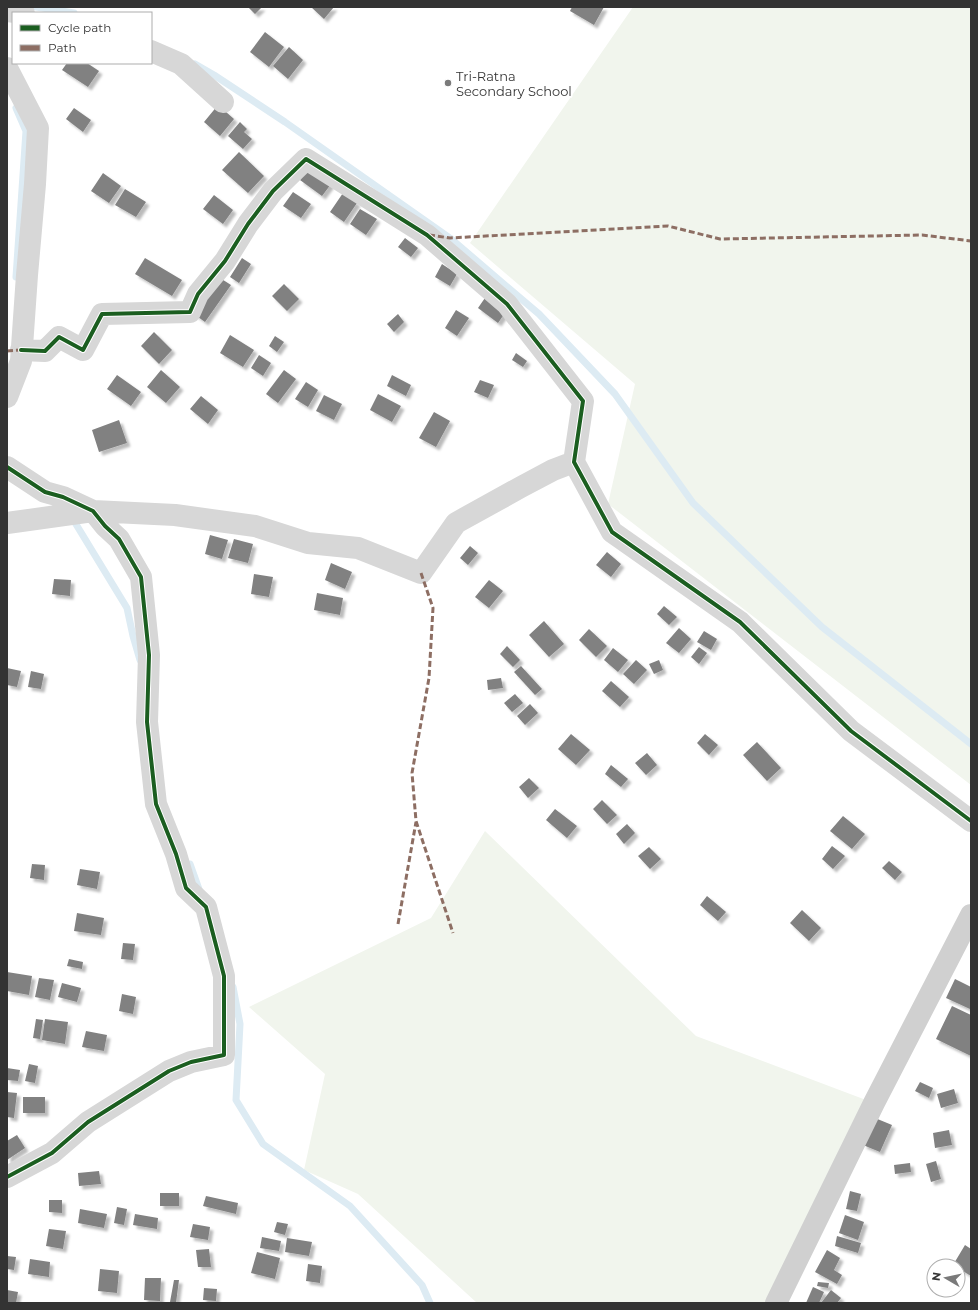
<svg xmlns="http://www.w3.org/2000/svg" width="978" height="1310" viewBox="0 0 978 1310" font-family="Montserrat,sans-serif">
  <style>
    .green { fill: #f1f5ed }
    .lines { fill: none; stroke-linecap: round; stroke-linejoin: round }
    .stream { stroke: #ddebf3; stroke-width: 7 }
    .building { fill: #818181; filter: url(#shadow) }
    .street { stroke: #d7d7d7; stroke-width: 22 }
    .secondary { stroke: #d0d0d0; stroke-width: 22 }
    .quiet { stroke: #8d6e63; stroke-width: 3; stroke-dasharray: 6 3; stroke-linecap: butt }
    .cycleway-casing { stroke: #fff; stroke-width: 6 }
    .cycleway { stroke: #1b5e20; stroke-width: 4 }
    .poi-dot { fill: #7a7a7a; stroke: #fff; stroke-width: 1.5 }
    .labels { text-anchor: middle; stroke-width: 4; stroke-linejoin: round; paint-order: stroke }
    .poi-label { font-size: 13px; fill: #333; stroke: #fff; text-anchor: start }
  </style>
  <defs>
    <filter id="shadow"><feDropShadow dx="3.5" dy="3.5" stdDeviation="1" flood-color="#0004"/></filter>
  </defs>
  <rect width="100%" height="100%" fill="#fff"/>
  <path class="green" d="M633,7H971V785L608,504L635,384L470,243Z
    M485,831L696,1036L874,1103L776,1303H477L358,1194L304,1170L325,1074L249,1007L431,918Z"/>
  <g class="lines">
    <path class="stream" d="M36,7L74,13
      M195,64L214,75L285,122L450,238L539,314L615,394L693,503L822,627L971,744
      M16,108L26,131L16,277
      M71,516L127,608L133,636L140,660
      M190,864L200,892
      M233,987L240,1024L236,1100L263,1144L350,1206L422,1285L430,1303"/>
  </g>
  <path class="building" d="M248,7H262L255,14Z
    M311,7H334L324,19Z
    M572,7H604L594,25L570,11Z
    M265,32L284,47L269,67L250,52Z
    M289,47L303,60L288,79L273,66Z
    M67,63H87L99,71L88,87L62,70Z
    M218,105L234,119L220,136L204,122Z
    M74,108L91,120L83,132L66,119Z
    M240,122L247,129L244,132L252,139L243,149L228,136Z
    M239,152L264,176L248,193L222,170Z
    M309,167L331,184L322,196L300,180Z
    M103,173L121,186L109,203L91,191Z
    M125,189L146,202L136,217L115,205Z
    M293,192L311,204L301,218L283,206Z
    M343,193L357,203L344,222L330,212Z
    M214,195L233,210L223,224L203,209Z
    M360,209L377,219L366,235L350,224Z
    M405,238L418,248L411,257L398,247Z
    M145,258L182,280L172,296L135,274Z
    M242,258L251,264L239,283L230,277Z
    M442,264L457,274L450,286L435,277Z
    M220,278L231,285L205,322L194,314Z
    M284,284L299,299L287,311L272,296Z
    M487,295L507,310L498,323L478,308Z
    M456,310L469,318L457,336L445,328Z
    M398,314L404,322L394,332L387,324Z
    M154,332L172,350L159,364L141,346Z
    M230,335L254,350L243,367L220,353Z
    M275,336L284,342L277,352L269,346Z
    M516,353L527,361L523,367L512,360Z
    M259,355L271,363L263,376L251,368Z
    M161,370L180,387L166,403L147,387Z
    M284,370L296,379L278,403L266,394Z
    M117,375L141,392L131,406L107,389Z
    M392,375L411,385L406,396L387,386Z
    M480,380L494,385L488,398L474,392Z
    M306,382L318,390L308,407L295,399Z
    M378,394L401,406L392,422L370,410Z
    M324,395L342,404L334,420L316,411Z
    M201,396L218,410L208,424L190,409Z
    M434,412L450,421L436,447L419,438Z
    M119,420L127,443L99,452L92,430Z
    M210,535L228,540L222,559L205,554Z
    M234,539L253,544L248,563L228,558Z
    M470,546L478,553L468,565L460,558Z
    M607,552L621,564L611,577L596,565Z
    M331,563L352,572L345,589L325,580Z
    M254,574L273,577L269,597L251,594Z
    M54,579L71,580L70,596L52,594Z
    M489,580L503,591L489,608L475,597Z
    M317,593L343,598L340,615L314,610Z
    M664,606L677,617L669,625L657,614Z
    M544,621L564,644L549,657L529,635Z
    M679,628L691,639L679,653L666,643Z
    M589,629L607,646L596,657L579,640Z
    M704,631L717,639L711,650L697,642Z
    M507,646L520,660L513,667L500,654Z
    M699,647L707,653L699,664L691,657Z
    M613,648L628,660L618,672L604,660Z
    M636,660L647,670L634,684L623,674Z
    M659,660L663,670L654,674L649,664Z
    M521,666L542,689L535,695L514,672Z
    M7,668L21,671L17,687L7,685Z
    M31,671L44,674L41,689L28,687Z
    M501,678L503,688L488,690L487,680Z
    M611,681L629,697L620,707L602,691Z
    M515,694L523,703L512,712L504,703Z
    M530,704L538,713L525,725L517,716Z
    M571,734L590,750L576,765L558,749Z
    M705,734L718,745L709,755L697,743Z
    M757,742L781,768L767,781L743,755Z
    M647,753L657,765L646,775L635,763Z
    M611,765L628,779L621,787L605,774Z
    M529,778L539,788L528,798L519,787Z
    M602,800L617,815L607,824L593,809Z
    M555,809L577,826L567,838L546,820Z
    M843,816L865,834L852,849L830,831Z
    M627,824L635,833L624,844L616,834Z
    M832,846L845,856L833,869L822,859Z
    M649,847L661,859L650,869L638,856Z
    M889,861L902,872L895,880L882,868Z
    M32,864L45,865L44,880L30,878Z
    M80,869L100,872L97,889L77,885Z
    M707,896L726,912L718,921L700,905Z
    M802,910L821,928L809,941L790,923Z
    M77,913L104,918L101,935L74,931Z
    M123,943L135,944L133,960L121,959Z
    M69,959L83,962L82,969L67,966Z
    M7,972L32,976L29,995L7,991Z
    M39,978L54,980L50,1000L35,997Z
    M955,979L971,987V1006L970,1009L946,998Z
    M62,983L81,988L77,1002L58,997Z
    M122,994L136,997L133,1014L119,1011Z
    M952,1006L971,1015V1056L936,1039Z
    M36,1019L43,1020L40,1039L33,1038Z
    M45,1019L68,1022L65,1044L42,1040Z
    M86,1031L107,1035L104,1051L82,1047Z
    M29,1064L38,1066L35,1083L25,1081Z
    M7,1068L20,1070L18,1081L7,1080Z
    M920,1082L933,1088L929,1098L915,1091Z
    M954,1089L958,1103L941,1108L937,1094Z
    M7,1092L17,1093L14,1118L7,1117Z
    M23,1097H45V1113H23Z
    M875,1118L892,1125L880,1152L863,1145Z
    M949,1130L952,1145L935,1148L933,1133Z
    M17,1135L25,1148L7,1160V1141Z
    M936,1161L941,1179L931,1182L926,1164Z
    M910,1163L911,1172L895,1174L894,1165Z
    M99,1171L101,1184L79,1186L78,1173Z
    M850,1191L861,1194L857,1211L846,1209Z
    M160,1193H179V1206H160Z
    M206,1196L238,1203L236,1214L203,1206Z
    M49,1200H62V1213L49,1212Z
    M117,1207L127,1209L124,1225L114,1223Z
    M80,1209L107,1214L104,1228L78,1223Z
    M135,1214L158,1218L157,1229L133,1225Z
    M845,1215L864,1222L858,1240L839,1233Z
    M277,1222L288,1224L285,1235L274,1232Z
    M193,1224L210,1227L208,1240L190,1237Z
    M49,1229L66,1231L63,1249L46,1246Z
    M837,1236L861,1243L858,1253L835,1246Z
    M262,1237L281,1241L279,1251L260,1248Z
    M287,1238L312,1242L309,1256L285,1252Z
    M965,1245L971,1249V1276L958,1268V1266L953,1265Z
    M209,1249L211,1267H198L196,1250Z
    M827,1250L840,1258L834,1270L842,1275L837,1284L815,1272Z
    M257,1252L280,1258L275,1279L251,1273Z
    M7,1256L16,1257L14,1270L7,1269Z
    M30,1259L50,1262L49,1277L28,1274Z
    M308,1264L322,1266L320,1283L306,1281Z
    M100,1269L119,1271L117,1293L98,1291Z
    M145,1278H161L160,1301L144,1300Z
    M174,1280H179L176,1303L170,1302Z
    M818,1282L829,1283L828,1288L817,1286Z
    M813,1287L824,1292L819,1303H806Z
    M204,1288L217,1289L216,1301L203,1300Z
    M7,1290L18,1292L16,1303H7Z
    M831,1290L841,1298L837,1303H821Z"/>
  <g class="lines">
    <path class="street" d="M7,11L24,13
      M151,51L181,64L223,102
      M7,68L38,128L35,184L27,275L21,361L7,397
      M21,350L45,351L59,337L83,350L102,314L190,312L198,294L225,261L248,224L273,191L306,159L427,235L507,304L583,401L574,462L612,532L740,622L851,731L971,821
      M7,467L45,492L63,497L93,511L105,526L119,539L141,577L149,655L147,722L156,804L176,854L186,888L206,907L224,976V1055L191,1062L169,1071L88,1122L52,1153L7,1177
      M7,523L93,511L175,515L255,526L308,543L358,548L421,573L456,523L521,487L553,470L574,462"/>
    <path class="secondary" d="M776,1303L874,1103L971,915"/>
    <path class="quiet" d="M429,235L450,238L668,226L720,239L922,235L971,241
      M7,351L21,350
      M421,573L433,608L429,678L412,773L416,821L453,933
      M398,924L416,822"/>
    <g class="cycleway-casing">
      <path id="cycleway" d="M21,350L45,351L59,337L83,350L102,314L190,312L198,294L225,261L248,224L273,191L306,159L427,235L507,304L583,401L574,462L612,532L740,622L851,731L971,821
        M7,467L45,492L63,497L93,511L105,526L119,539L141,577L149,655L147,722L156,804L176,854L186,888L206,907L224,976V1055L191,1062L169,1071L88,1122L52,1153L7,1177"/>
    </g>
    <use href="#cycleway" class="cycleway"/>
  </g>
  <circle class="poi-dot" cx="448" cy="83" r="4"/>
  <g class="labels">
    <g class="poi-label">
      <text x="456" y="81">Tri-Ratna<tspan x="456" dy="15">Secondary School</tspan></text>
    </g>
  </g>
  <rect width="978" height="1310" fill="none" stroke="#333333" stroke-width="16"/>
  <rect x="12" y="12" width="140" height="52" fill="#ffffff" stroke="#adadad"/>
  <rect x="20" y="25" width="20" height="6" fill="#1b5e20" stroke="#adadad"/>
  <text x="48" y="32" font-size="12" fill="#333333">Cycle path</text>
  <rect x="20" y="45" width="20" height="6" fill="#8d6e63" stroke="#adadad"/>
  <text x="48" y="52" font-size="12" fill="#333333">Path</text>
  <g transform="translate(946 1278) rotate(279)"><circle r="19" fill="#ffffff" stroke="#adadad"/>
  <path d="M0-3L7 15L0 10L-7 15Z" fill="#7a7a7a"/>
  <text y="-6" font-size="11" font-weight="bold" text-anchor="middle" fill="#333333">N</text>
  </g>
</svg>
